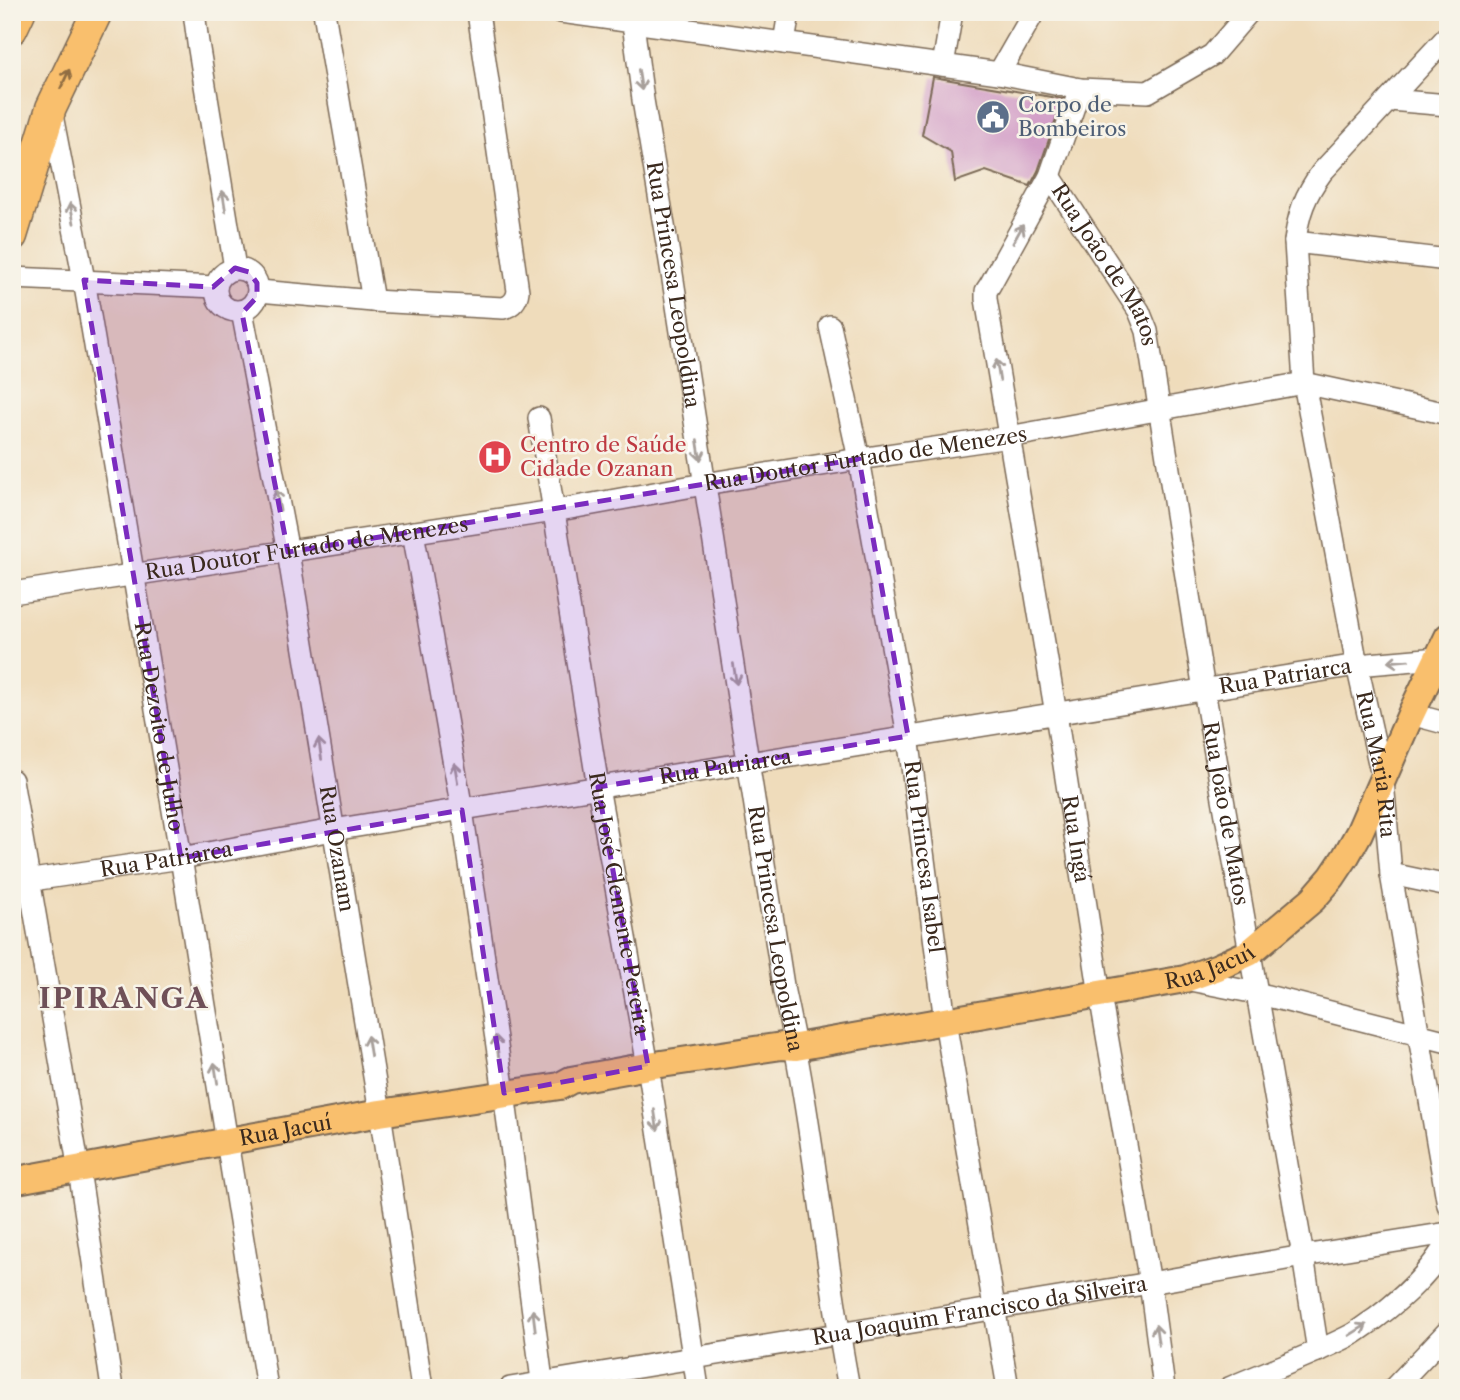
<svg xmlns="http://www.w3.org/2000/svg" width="1460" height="1400" viewBox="0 0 1460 1400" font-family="'Libre Caslon Text',serif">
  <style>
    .building { fill: #cf96c4 }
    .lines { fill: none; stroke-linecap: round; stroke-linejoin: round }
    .minor-casing { stroke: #7a6855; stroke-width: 24 }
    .major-casing { stroke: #7a6855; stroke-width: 30 }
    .highway-casing { stroke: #7a6855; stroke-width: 33 }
    .minor { stroke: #fff; stroke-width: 21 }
    .major { stroke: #f9bf6d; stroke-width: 26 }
    .highway { stroke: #f9bf6d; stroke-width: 30 }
    .oneway { stroke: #906d42 }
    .oneway2 { stroke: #a79f9a }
    .marked { fill: #7b2cbf; fill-opacity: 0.2; stroke: #7b2cbf; stroke-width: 5; stroke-dasharray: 14 9; stroke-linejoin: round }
    .labels { text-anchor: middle; stroke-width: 5; stroke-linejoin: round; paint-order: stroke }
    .service-label { font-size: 21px; fill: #4e5e75; stroke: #f7f3e8; text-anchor: start }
    .street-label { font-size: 21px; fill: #3b2a1e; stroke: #f7f3e8 }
    .health-label { font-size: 21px; fill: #be3a42; stroke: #f7f3e8; text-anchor: start }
    .district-label { font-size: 28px; font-weight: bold; letter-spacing: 2px; fill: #6f5058; stroke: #f7f3e8 }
  </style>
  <rect width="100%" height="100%" fill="#f7f3e8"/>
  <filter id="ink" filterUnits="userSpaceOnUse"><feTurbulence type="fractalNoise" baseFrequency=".0143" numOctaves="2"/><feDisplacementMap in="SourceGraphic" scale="14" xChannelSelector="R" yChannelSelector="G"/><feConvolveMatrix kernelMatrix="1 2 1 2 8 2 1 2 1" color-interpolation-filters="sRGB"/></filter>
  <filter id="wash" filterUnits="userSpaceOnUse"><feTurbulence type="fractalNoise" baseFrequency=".00686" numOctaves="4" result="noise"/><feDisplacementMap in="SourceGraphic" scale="28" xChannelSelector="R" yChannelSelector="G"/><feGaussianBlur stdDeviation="1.57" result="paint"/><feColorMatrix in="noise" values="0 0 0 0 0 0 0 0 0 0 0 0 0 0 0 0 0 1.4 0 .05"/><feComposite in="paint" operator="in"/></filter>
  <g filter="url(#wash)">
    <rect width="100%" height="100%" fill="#efdcbb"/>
    <g id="blocks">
      <path class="building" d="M933,77L1063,99L1038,171L1030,186L986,171L955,182L951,152L922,135Z"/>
    </g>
  </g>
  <g filter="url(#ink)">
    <use href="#blocks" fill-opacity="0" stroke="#7a6855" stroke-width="2"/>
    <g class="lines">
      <g class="minor-casing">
        <g id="minor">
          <path d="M194,12L198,43L235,268"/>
          <path d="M324,12L373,301"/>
          <path d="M561,12L999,73L1080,89L1148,92L1212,55L1249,12"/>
          <path id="s1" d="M635,12L633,23L643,100L670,261L784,992C813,1123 824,1257 849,1388"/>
          <path id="s2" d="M1448,36L1322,172C1305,195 1298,214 1295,242L1304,383L1357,665L1383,781L1391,874L1448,1205"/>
          <path d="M784,43L789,12"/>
          <path d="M943,65L952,12"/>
          <path d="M999,73L1034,12"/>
          <path id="s3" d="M1080,89L1050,176L990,285L986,291V299L1056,714L1100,995L1150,1283L1164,1388"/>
          <path d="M1390,100L1448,105"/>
          <path id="s4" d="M51,110L84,280L181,858L267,1388"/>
          <path id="s5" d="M1050,176L1139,311L1147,331L1204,690L1303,1256L1318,1351"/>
          <path d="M1295,242L1448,260"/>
          <circle cx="237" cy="290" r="21"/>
          <path d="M12,278L216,287"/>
          <path d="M259,291L373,301L503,308C512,306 517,300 518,291L478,12"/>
          <path id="s6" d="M242,311L288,552L380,1113L422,1388"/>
          <path id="s7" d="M830,326L859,459L908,736L945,1021L1008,1388"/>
          <path id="s8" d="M539,418L598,787L648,1066L698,1388"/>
          <path d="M413,532L462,810L504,1093L543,1388"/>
          <path id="s9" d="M12,593L554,511L704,484L859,459L1009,437L1304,383L1448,414"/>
          <path d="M1411,714L1448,724"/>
          <path d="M12,780L79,1170L112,1388"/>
          <path d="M1391,874L1448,886"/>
          <path id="s10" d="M12,883L181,858L333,830L1357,665L1438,658"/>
          <path d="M1185,979L1256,993L1448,1042"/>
          <path id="s11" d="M510,1388L1150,1283L1303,1256L1448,1233"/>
          <path d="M1229,1388C1270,1370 1313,1355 1353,1334C1360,1330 1367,1324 1375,1319C1404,1297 1430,1273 1448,1241"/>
          <path d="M1394,1388L1448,1331"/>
        </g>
      </g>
      <g class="major-casing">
        <g id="major">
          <path id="s12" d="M12,1181L380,1113L560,1086L571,1080L648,1066L782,1046L796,1047L1185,979L1218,967L1249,953L1313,899L1332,877L1346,856L1359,833L1411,714L1448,637"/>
        </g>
      </g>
      <g class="highway-casing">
        <path id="highway" d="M12,29L20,12
          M12,236L51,108L97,12"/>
      </g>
      <use href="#minor" class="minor"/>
      <use href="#major" class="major"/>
      <use href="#highway" class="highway"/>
    </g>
    <defs><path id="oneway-shaft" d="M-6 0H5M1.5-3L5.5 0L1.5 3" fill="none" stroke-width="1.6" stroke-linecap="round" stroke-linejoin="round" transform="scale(1.75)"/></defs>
    <use class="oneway" href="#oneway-shaft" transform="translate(65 79) rotate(-65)"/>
    <g class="oneway2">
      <use href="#oneway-shaft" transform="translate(640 80) rotate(81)"/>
      <use href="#oneway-shaft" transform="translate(224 201) rotate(-99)"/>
      <use href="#oneway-shaft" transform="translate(72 213) rotate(-101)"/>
      <use href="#oneway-shaft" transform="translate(1018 234) rotate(-61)"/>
      <use href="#oneway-shaft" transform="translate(998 370) rotate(-99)"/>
      <use href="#oneway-shaft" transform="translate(699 450) rotate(81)"/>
      <use href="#oneway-shaft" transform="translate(278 500) rotate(-101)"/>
      <use href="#oneway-shaft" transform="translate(1398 661) rotate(175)"/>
      <use href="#oneway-shaft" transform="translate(735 674) rotate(81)"/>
      <use href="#oneway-shaft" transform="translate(320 749) rotate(-99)"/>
      <use href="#oneway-shaft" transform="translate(456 773) rotate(-100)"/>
      <use href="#oneway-shaft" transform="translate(369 1046) rotate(-99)"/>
      <use href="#oneway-shaft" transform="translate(497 1046) rotate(-98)"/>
      <use href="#oneway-shaft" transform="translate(216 1073) rotate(-99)"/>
      <use href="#oneway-shaft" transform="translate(656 1120) rotate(81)"/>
      <use href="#oneway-shaft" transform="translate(534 1320) rotate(-97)"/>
      <use href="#oneway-shaft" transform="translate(1358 1330) rotate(-32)"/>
      <use href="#oneway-shaft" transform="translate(1157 1335) rotate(-98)"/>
    </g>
  </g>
  <path class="marked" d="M235,268L249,272L257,283V297L242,313L288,552L859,459L908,736L598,787L648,1066L504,1093L462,810L181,858L84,280L213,287Z"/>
  <defs>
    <g id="civic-disc" transform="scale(1.75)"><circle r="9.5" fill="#5c6f8a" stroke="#f7f3e8"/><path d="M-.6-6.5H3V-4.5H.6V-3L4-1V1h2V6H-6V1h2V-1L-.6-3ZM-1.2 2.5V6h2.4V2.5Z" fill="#fff"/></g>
    <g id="hospital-disc" transform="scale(1.75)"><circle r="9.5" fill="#e0444e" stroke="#f7f3e8"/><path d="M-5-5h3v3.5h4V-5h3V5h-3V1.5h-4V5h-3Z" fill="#fff"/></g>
  </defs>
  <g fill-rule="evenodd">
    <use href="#civic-disc" x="993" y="117"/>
    <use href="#hospital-disc" x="495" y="457"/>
  </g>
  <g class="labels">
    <g class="service-label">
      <text x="1018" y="112">Corpo de<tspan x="1018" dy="24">Bombeiros</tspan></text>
    </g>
    <g class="street-label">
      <text dy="7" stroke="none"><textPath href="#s5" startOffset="105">Rua João de Matos</textPath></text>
      <text dy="7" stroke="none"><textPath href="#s1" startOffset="276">Rua Princesa Leopoldina</textPath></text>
      <text dy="7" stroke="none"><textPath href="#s9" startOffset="864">Rua Doutor Furtado de Menezes</textPath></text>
      <text dy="7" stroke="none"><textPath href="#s9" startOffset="298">Rua Doutor Furtado de Menezes</textPath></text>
      <text dy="7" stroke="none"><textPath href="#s10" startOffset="1290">Rua Patriarca</textPath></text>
      <text dy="7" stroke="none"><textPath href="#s4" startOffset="626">Rua Dezoito de Julho</textPath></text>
      <text dy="7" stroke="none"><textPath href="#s2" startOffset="791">Rua Maria Rita</textPath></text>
      <text dy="7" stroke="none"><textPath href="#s10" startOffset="723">Rua Patriarca</textPath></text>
      <text dy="7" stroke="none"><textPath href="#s5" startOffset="672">Rua João de Matos</textPath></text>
      <text dy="7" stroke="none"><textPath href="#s3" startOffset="779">Rua Ingá</textPath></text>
      <text dy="7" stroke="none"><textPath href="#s6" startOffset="546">Rua Ozanam</textPath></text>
      <text dy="7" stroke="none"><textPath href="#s7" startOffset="539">Rua Princesa Isabel</textPath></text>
      <text dy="7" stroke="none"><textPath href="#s10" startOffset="156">Rua Patriarca</textPath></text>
      <text dy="7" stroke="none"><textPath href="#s8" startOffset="492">Rua José Clemente Pereira</textPath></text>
      <text dy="7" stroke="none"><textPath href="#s1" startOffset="928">Rua Princesa Leopoldina</textPath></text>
      <text dy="7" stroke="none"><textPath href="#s12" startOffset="1218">Rua Jacuí</textPath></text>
      <text dy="7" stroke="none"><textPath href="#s12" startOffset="278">Rua Jacuí</textPath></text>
      <text dy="7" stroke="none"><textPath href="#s11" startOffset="476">Rua Joaquim Francisco da Silveira</textPath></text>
    </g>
    <g class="health-label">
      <text x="520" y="452">Centro de Saúde<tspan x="520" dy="24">Cidade Ozanan</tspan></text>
    </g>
    <g class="district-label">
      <text x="124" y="1008">IPIRANGA</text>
    </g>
  </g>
  <rect width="1460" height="1400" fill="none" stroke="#f7f3e8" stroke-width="42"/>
</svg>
